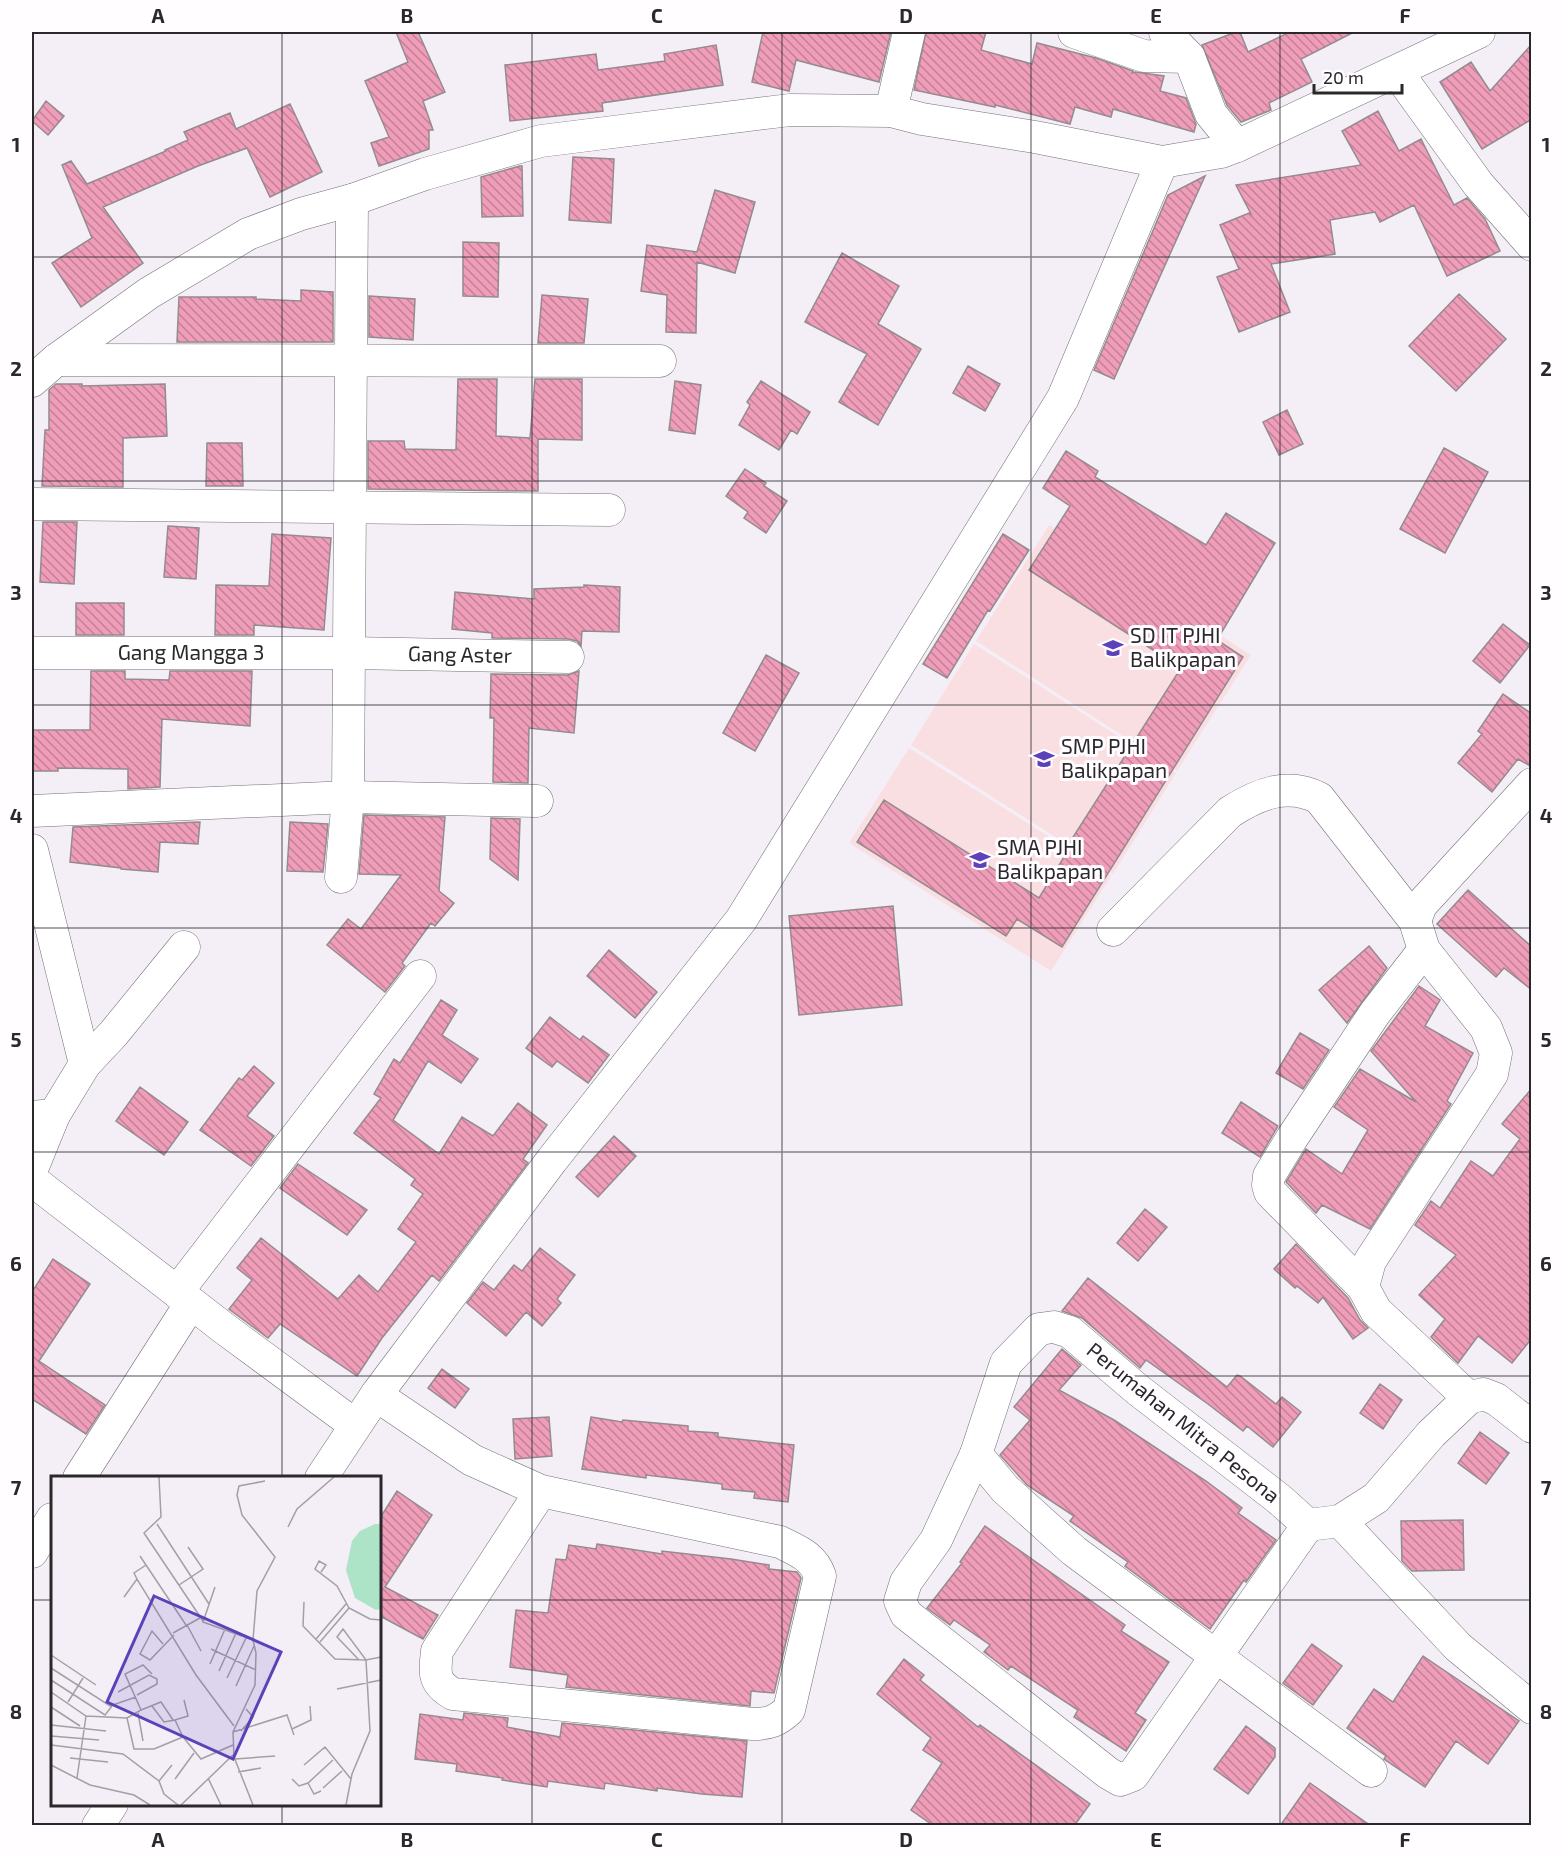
<svg xmlns="http://www.w3.org/2000/svg" width="1563" height="1857" viewBox="0 0 1563 1857" font-family="'Exo 2',sans-serif">
  <style>
    .education { fill: #fadfe2 }
    .building { fill: url(#building-back-hatch); stroke: #948b8e; stroke-width: 1.5 }
    .lines { fill: none; stroke-linecap: round; stroke-linejoin: round }
    .minor-casing { stroke: #757077; stroke-width: 33 }
    .minor { stroke: #fff; stroke-width: 32 }
    .grid { fill: none; stroke: #2a282b; stroke-width: 1.5; stroke-opacity: 0.55 }
    .labels { text-anchor: middle; stroke-width: 6; stroke-linejoin: round; paint-order: stroke }
    .poi-label { font-size: 21px; fill: #2a282b; stroke: #fffdff; text-anchor: start }
    .street-label { font-size: 21px; fill: #2a282b; stroke: #fffdff }
    .inset-road { fill: none; stroke: #a39fa5; stroke-width: 1.5 }
    .view { fill: #5c41b9; fill-opacity: 0.15; stroke: #5c41b9; stroke-width: 3 }
    .inset-edge { fill: none; stroke: #2a282b; stroke-width: 3 }
    .neatline { fill: none; stroke: #2a282b; stroke-width: 2 }
    .grid-label { font-size: 20px; text-anchor: middle; font-weight: bold; fill: #2a282b }
  </style>
  <defs>
    <pattern id="building-back-hatch" width="6" height="6" patternUnits="userSpaceOnUse" patternTransform="scale(1.5)"><rect width="6" height="6" fill="#f09dba"/><path d="M-1 5l2 2M0 0l6 6M5-1l2 2" fill="none" stroke="#c38097"/></pattern>
  </defs>
  <rect width="100%" height="100%" fill="#f4eef6"/>
  <path class="education" d="M1049,525L1251,655L1177,771L976,641Z
    M974,644L1176,773L1113,874L911,745Z
    M909,748L1111,876L1051,971L849,843Z"/>
  <path class="building" d="M396,32H418L445,92L423,101L433,130H429V149L379,166L371,143L389,137L365,81L408,62Z
    M763,32H891L879,82L796,60L789,91L752,82Z
    M926,32H986L981,50L1032,64L1037,43L1096,58L1133,71L1132,73L1135,72L1164,76L1160,91L1186,98L1196,124L1194,132L1113,109L1111,117L1075,107L1070,124L995,105V107L914,90Z
    M1236,32H1240L1248,52L1290,32H1354L1301,59L1312,82L1269,103L1271,110L1241,122L1227,105L1202,45Z
    M1532,44V119L1482,149L1440,82L1471,62L1490,91Z
    M716,45L723,85L602,103L603,111L510,121L505,65L596,54L598,70L665,61L664,54Z
    M46,101L64,116L48,135L32,121Z
    M290,104L322,172L270,197L247,148L198,166L103,207L143,263L81,307L52,263L92,238L62,165L71,161L87,184L166,151L165,150L188,140L184,132L230,113L236,129Z
    M1378,111L1399,151L1421,139L1454,205L1467,198L1485,219L1500,251L1447,276L1414,205L1380,222L1375,212L1330,220L1335,254L1271,264L1290,312L1239,332L1217,277L1239,269L1220,225L1249,213L1251,214L1236,185L1361,165L1342,131Z
    M573,157L614,159L611,223L569,220Z
    M520,166H522L523,216L482,217L481,177Z
    M1205,176L1114,379L1094,370L1168,195Z
    M715,190L755,202L735,273L697,262L696,333L666,332L667,295L641,291L647,245L697,252Z
    M463,242L499,243L498,297L463,296Z
    M842,253L899,286L878,324L921,349L878,425L839,402L867,354L805,322Z
    M301,290L333,292V342H177L179,297H256V299L301,301Z
    M1459,294L1506,339L1456,391L1409,346Z
    M542,295L588,299L584,343H538Z
    M369,296L415,299L413,340L369,337Z
    M968,366L1000,384L985,411L953,393Z
    M458,379H497L496,436L530,438L535,379H582V440L538,439V491L368,489V441H404L405,449L456,450Z
    M675,381L701,385L695,434L669,430Z
    M761,381L810,412L797,434L791,430L779,450L739,425L750,405L747,402Z
    M56,384H82V386L165,384L167,436L123,438V487L42,486L45,430H49V390Z
    M1287,410L1303,444L1279,455L1263,422Z
    M207,443H242L243,486H206Z
    M1444,448L1488,472L1445,553L1400,529Z
    M1066,451L1098,471L1095,477L1206,545L1226,513L1275,543L1217,640L1243,657L1062,947L1017,919L1006,936L857,842L884,800L1039,898L1072,844L1070,842L1181,668L1029,570L1070,506L1043,488Z
    M745,469L766,483L764,486L787,501L766,533L744,518L748,512L726,496Z
    M43,522H77L74,584L40,582Z
    M168,526L199,528L196,579L164,577Z
    M272,534L331,538L324,630L254,625V635H215L216,585L269,586Z
    M1003,534L1029,550L990,611L988,610L947,678L923,664Z
    M584,585L620,587L619,632L582,631L581,646L577,641L568,639L492,638V633L452,629L455,592L534,599V589L584,587Z
    M76,603H124V635H76Z
    M1503,624L1530,645L1500,683L1473,661Z
    M766,655L799,673L755,751L723,733Z
    M91,671H125V679L169,680L170,671H252L250,726L162,719L160,787L128,789V769L58,768V771H32V730H90Z
    M579,671L574,733L529,728L528,783L493,782L494,718H490L491,674L568,675Z
    M1503,694L1532,714V767L1518,759L1492,792L1458,763L1482,734L1478,731Z
    M364,815L445,817L439,891L454,903L435,926L431,923L402,963L405,966L385,992L327,945L348,919L361,929L401,875L359,874Z
    M491,818L520,819L518,880L490,859Z
    M200,822L198,844L160,842L158,872L121,869V868L70,862L73,827Z
    M290,822L328,824L323,872L287,871Z
    M1468,890L1532,947V990L1504,968L1496,977L1437,924Z
    M893,906L902,1005L799,1015L789,916Z
    M1369,946L1387,968L1347,1023L1319,990Z
    M609,950L657,992L635,1018L587,976Z
    M1419,986L1440,1000L1425,1026L1473,1053L1447,1101L1451,1104L1370,1229L1322,1205L1316,1213L1286,1182L1306,1149L1342,1174L1368,1130L1334,1107L1360,1069L1416,1102L1371,1051Z
    M441,1000L457,1010L442,1035L478,1059L461,1083L428,1061L393,1120L439,1154L462,1117L493,1136L518,1103L547,1125L523,1159L528,1163L439,1281L432,1275L382,1338L357,1376L280,1324L268,1338L229,1309L252,1280L237,1268L261,1238L338,1299L359,1275L378,1292L416,1242L398,1229L423,1194L411,1185L415,1179L354,1133L381,1098L374,1094L394,1059L400,1063Z
    M550,1017L580,1040L583,1036L609,1055L588,1083L557,1061L552,1067L526,1048Z
    M1300,1033L1329,1050L1303,1089L1276,1073Z
    M254,1066L274,1083L247,1116L274,1136L251,1166L200,1130L239,1078L242,1080Z
    M140,1087L188,1122L164,1155L116,1121Z
    M1532,1088V1338L1512,1363L1478,1336L1458,1363L1431,1337L1445,1319L1419,1295L1456,1255L1415,1225L1431,1201L1440,1208L1471,1161L1493,1176L1520,1139L1502,1124Z
    M1241,1102L1278,1126L1260,1157L1222,1133Z
    M614,1136L636,1156L598,1197L576,1177Z
    M298,1164L367,1210L347,1235L280,1188Z
    M1145,1209L1167,1227L1138,1261L1117,1243Z
    M1296,1244L1348,1298L1360,1320L1368,1328L1353,1339L1323,1297L1318,1303L1297,1286L1295,1288L1274,1269Z
    M540,1248L575,1275L557,1299L561,1303L542,1326L526,1312L506,1336L467,1303L483,1282L494,1290L514,1265L522,1271Z
    M53,1259L90,1284L39,1361L105,1405L86,1434L32,1399V1292Z
    M1088,1278L1227,1387L1237,1375L1240,1376L1276,1404L1282,1397L1301,1412L1273,1447L1247,1426L1243,1431L1208,1404L1146,1360L1140,1368L1082,1318L1062,1311Z
    M1062,1349L1081,1365L1059,1390L1114,1420L1206,1481L1242,1508L1238,1513L1276,1540L1246,1582L1244,1580L1210,1629L1125,1566L1128,1562L1070,1521L1074,1516L1027,1485L1000,1455L1030,1420L1014,1407Z
    M442,1369L469,1389L455,1408L428,1388Z
    M1380,1384L1402,1400L1383,1429L1360,1413Z
    M549,1417L552,1456L515,1459L513,1419Z
    M591,1417L622,1422L623,1420L688,1426V1431L718,1433V1437L794,1445L788,1502L754,1498L755,1492L722,1489V1484L646,1475V1478L582,1469Z
    M1480,1432L1509,1453L1486,1484L1458,1463Z
    M397,1491L432,1515L385,1587L438,1615L423,1639L380,1616V1518Z
    M1463,1520L1464,1570L1412,1571L1402,1561L1401,1521Z
    M985,1526L1125,1625L1121,1631L1169,1662L1135,1713L1146,1720L1126,1751L1074,1717L1078,1710L1011,1666L1008,1670L984,1652L990,1645L954,1620L950,1625L927,1608L962,1563L960,1562Z
    M597,1544L662,1554V1551L731,1559L769,1565V1569L797,1572L801,1578L774,1693L751,1691L750,1706L566,1687L568,1675L510,1667L516,1610L548,1613L556,1559L566,1560L569,1545L596,1549Z
    M1312,1644L1342,1666L1313,1705L1283,1683Z
    M1423,1656L1519,1721L1488,1764L1456,1741L1425,1787L1384,1759L1386,1756L1347,1728L1374,1689L1393,1702Z
    M904,1659L924,1675L920,1680L978,1727L980,1725L1090,1804L1074,1826H934L911,1810L942,1763L923,1750L931,1738L877,1694Z
    M464,1713L508,1718L507,1727L560,1737L562,1723L747,1741L742,1797L702,1794L657,1788V1791L605,1783L604,1789L548,1781L547,1787L502,1780L503,1778L456,1771L457,1764L415,1759L420,1714L463,1720Z
    M1246,1726L1275,1748V1757L1248,1794L1214,1769Z
    M1310,1783L1371,1826H1280Z"/>
  <g class="lines">
    <g class="minor-casing">
      <g id="minor">
        <path d="M1074,32L1144,56L1189,57"/>
        <path d="M1165,32L1189,57L1211,114L1237,146"/>
        <path d="M1397,72L1478,184L1532,245"/>
        <path d="M891,111L909,32"/>
        <path d="M56,360L660,361"/>
        <path d="M32,381L56,360L149,293L248,234L301,214L352,200L425,174L541,141L790,110L891,111L922,119L1035,137L1162,162L1221,152L1237,146L1479,32"/>
        <path d="M32,504L609,510"/>
        <path id="s1" d="M32,653H350L568,657"/>
        <path d="M32,811L348,797L537,801"/>
        <path d="M32,850L85,1064L54,1115L32,1117"/>
        <path d="M341,877L348,797L352,200"/>
        <path d="M1415,921L1421,905L1532,784"/>
        <path d="M1113,930L1230,812C1258,794 1287,782 1319,798L1415,921L1424,950L1486,1028L1496,1053L1492,1074L1370,1261L1363,1287"/>
        <path d="M1424,950L1375,1013L1292,1138L1269,1176L1268,1185L1270,1192L1363,1287L1376,1311L1469,1398"/>
        <path d="M85,1064L114,1033L184,947"/>
        <path d="M32,1169L54,1115"/>
        <path d="M32,1180L225,1329L355,1425"/>
        <path d="M177,1292L420,976"/>
        <path d="M376,1395L472,1460L541,1491L780,1542C798,1551 813,1556 820,1576L789,1710C777,1721 769,1724 753,1724L453,1694C432,1682 435,1672 437,1651L541,1491"/>
        <path d="M976,1454L936,1540L906,1582L900,1601L906,1614L1108,1773L1120,1780L1133,1775L1308,1525"/>
        <path d="M79,1478L191,1303"/>
        <path d="M321,1478L376,1395L552,1160L741,920L1063,398L1162,162"/>
        <path d="M1340,1521L1458,1647L1532,1708"/>
        <path d="M1308,1525L1279,1499L1138,1390L1070,1332L1054,1327L1039,1329L1006,1363L976,1454L1005,1489L1074,1551L1371,1771"/>
        <path d="M1308,1525L1340,1521L1376,1498L1431,1434L1469,1398L1483,1394L1496,1399L1532,1427"/>
        <path d="M32,1552L52,1519"/>
        <path d="M98,1826L112,1804"/>
      </g>
    </g>
    <use href="#minor" class="minor"/>
  </g>
  <path class="grid" d="M282,32V1478M532,32V1826M782,32V1826M1031,32V1826M1280,32V1826M32,257H1532M32,481H1532M32,705H1532M32,928H1532M32,1152H1532M32,1376H1532M32,1600H52M380,1600H1532M282,1804V1826"/>
  <defs>
    <g id="school-bare" transform="scale(1.62)"><path d="M0-5L7-2L0 1L-7-2ZM-4 1L0 2.5L4 1V4Q0 6-4 4Z" fill="#5c41b9" stroke="#fffdff" stroke-width="2.5" paint-order="stroke"/></g>
  </defs>
  <g fill-rule="evenodd">
    <use href="#school-bare" x="1113" y="648"/>
    <use href="#school-bare" x="1044" y="759"/>
    <use href="#school-bare" x="980" y="860"/>
  </g>
  <g class="labels">
    <g class="poi-label">
      <text x="1130" y="643">SD IT PJHI<tspan x="1130" dy="24">Balikpapan</tspan></text>
      <text x="1061" y="754">SMP PJHI<tspan x="1061" dy="24">Balikpapan</tspan></text>
      <text x="997" y="855">SMA PJHI<tspan x="997" dy="24">Balikpapan</tspan></text>
    </g>
    <g class="street-label">
      <text dy="7" stroke="none"><textPath href="#s1" startOffset="159">Gang Mangga 3</textPath></text>
      <text dy="7" stroke="none"><textPath href="#s1" startOffset="428">Gang Aster</textPath></text>
      <text transform="translate(1183 1423) rotate(39)" y="7">Perumahan Mitra Pesona</text>
    </g>
  </g>
  <g transform="translate(51 1476)">
    <rect width="330" height="330" fill="#f4eef6"/>
    <path d="M324,48H330V133L325,134L304,122L295,94L301,65L309,55Z" fill="#ade3c6"/>
    <path class="inset-road" d="M108,1L110,41L93,57L152,145M106,48L158,128M237,51L246,33L283,1M89,80L135,149M270,96L275,89L268,85L264,93L286,110L298,132L319,143L330,144M86,103L83,97L95,89M128,109L152,93L137,71M164,111L152,146L202,164L205,177L204,209L182,256L183,281L202,329M73,121L86,103L145,199L183,250M253,126L252,150L284,183L315,184L319,255L301,298L295,329M136,149L150,175M122,157L149,142M265,163L295,128M202,164L206,115L224,81L191,39L186,19L188,10L214,5M269,166L298,132M112,168L101,155L89,178L99,184L123,159M160,173L205,194M0,179L45,209M308,184L286,161L292,153L315,184L330,181M159,188L174,153M0,192L59,230L85,221M168,195L185,157M176,202L195,162M0,204L54,239L61,230M185,210L203,170M286,213L330,204M0,216L35,240L76,242L90,234L74,198L92,189L101,198M67,216L98,199L106,203V208L86,219M17,226L32,202M101,230L113,246L124,244L137,240L133,224M0,231L29,250M90,234L110,226L122,244M87,237L92,265M76,242L83,273H103L132,261L150,283L182,269M124,244L132,261M0,249L55,255M241,253L260,244L259,230M190,255L202,241L195,233M182,256L236,239L243,259M0,260L48,264M0,269L72,278L108,305L113,318L127,329M19,282L57,286M184,283L224,280M0,289L39,309L83,319L99,329M253,289L274,271L300,303M187,296L210,292M26,302L35,240M157,302L170,329M124,303L143,277M241,303L248,310L257,307L282,284M108,305L121,289M257,307L263,318L270,315M272,312L291,295M130,329L183,278"/>
    <path class="view" d="M103,120L230,176L182,283L56,226Z"/>
    <rect width="330" height="330" class="inset-edge"/>
  </g>
  <rect width="1563" height="1857" fill="none" stroke="#fffdff" stroke-width="66"/>
  <path d="M1314 84v9h88v-9" fill="none" stroke="#2a282b" stroke-width="3"/>
  <text x="1323" y="84" font-size="18" fill="#2a282b" stroke="#fffdff" stroke-width="4.5" paint-order="stroke">20 m</text>
  <rect x="33" y="33" width="1497" height="1791" class="neatline"/>
  <g class="grid-label">
    <text x="158" y="23">A</text>
    <text x="407" y="23">B</text>
    <text x="657" y="23">C</text>
    <text x="906" y="23">D</text>
    <text x="1156" y="23">E</text>
    <text x="1405" y="23">F</text>
    <text x="16" y="152">1</text>
    <text x="1546" y="152">1</text>
    <text x="16" y="376">2</text>
    <text x="1546" y="376">2</text>
    <text x="16" y="600">3</text>
    <text x="1546" y="600">3</text>
    <text x="16" y="823">4</text>
    <text x="1546" y="823">4</text>
    <text x="16" y="1047">5</text>
    <text x="1546" y="1047">5</text>
    <text x="16" y="1271">6</text>
    <text x="1546" y="1271">6</text>
    <text x="16" y="1495">7</text>
    <text x="1546" y="1495">7</text>
    <text x="16" y="1719">8</text>
    <text x="1546" y="1719">8</text>
    <text x="158" y="1847">A</text>
    <text x="407" y="1847">B</text>
    <text x="657" y="1847">C</text>
    <text x="906" y="1847">D</text>
    <text x="1156" y="1847">E</text>
    <text x="1405" y="1847">F</text>
  </g>
</svg>
